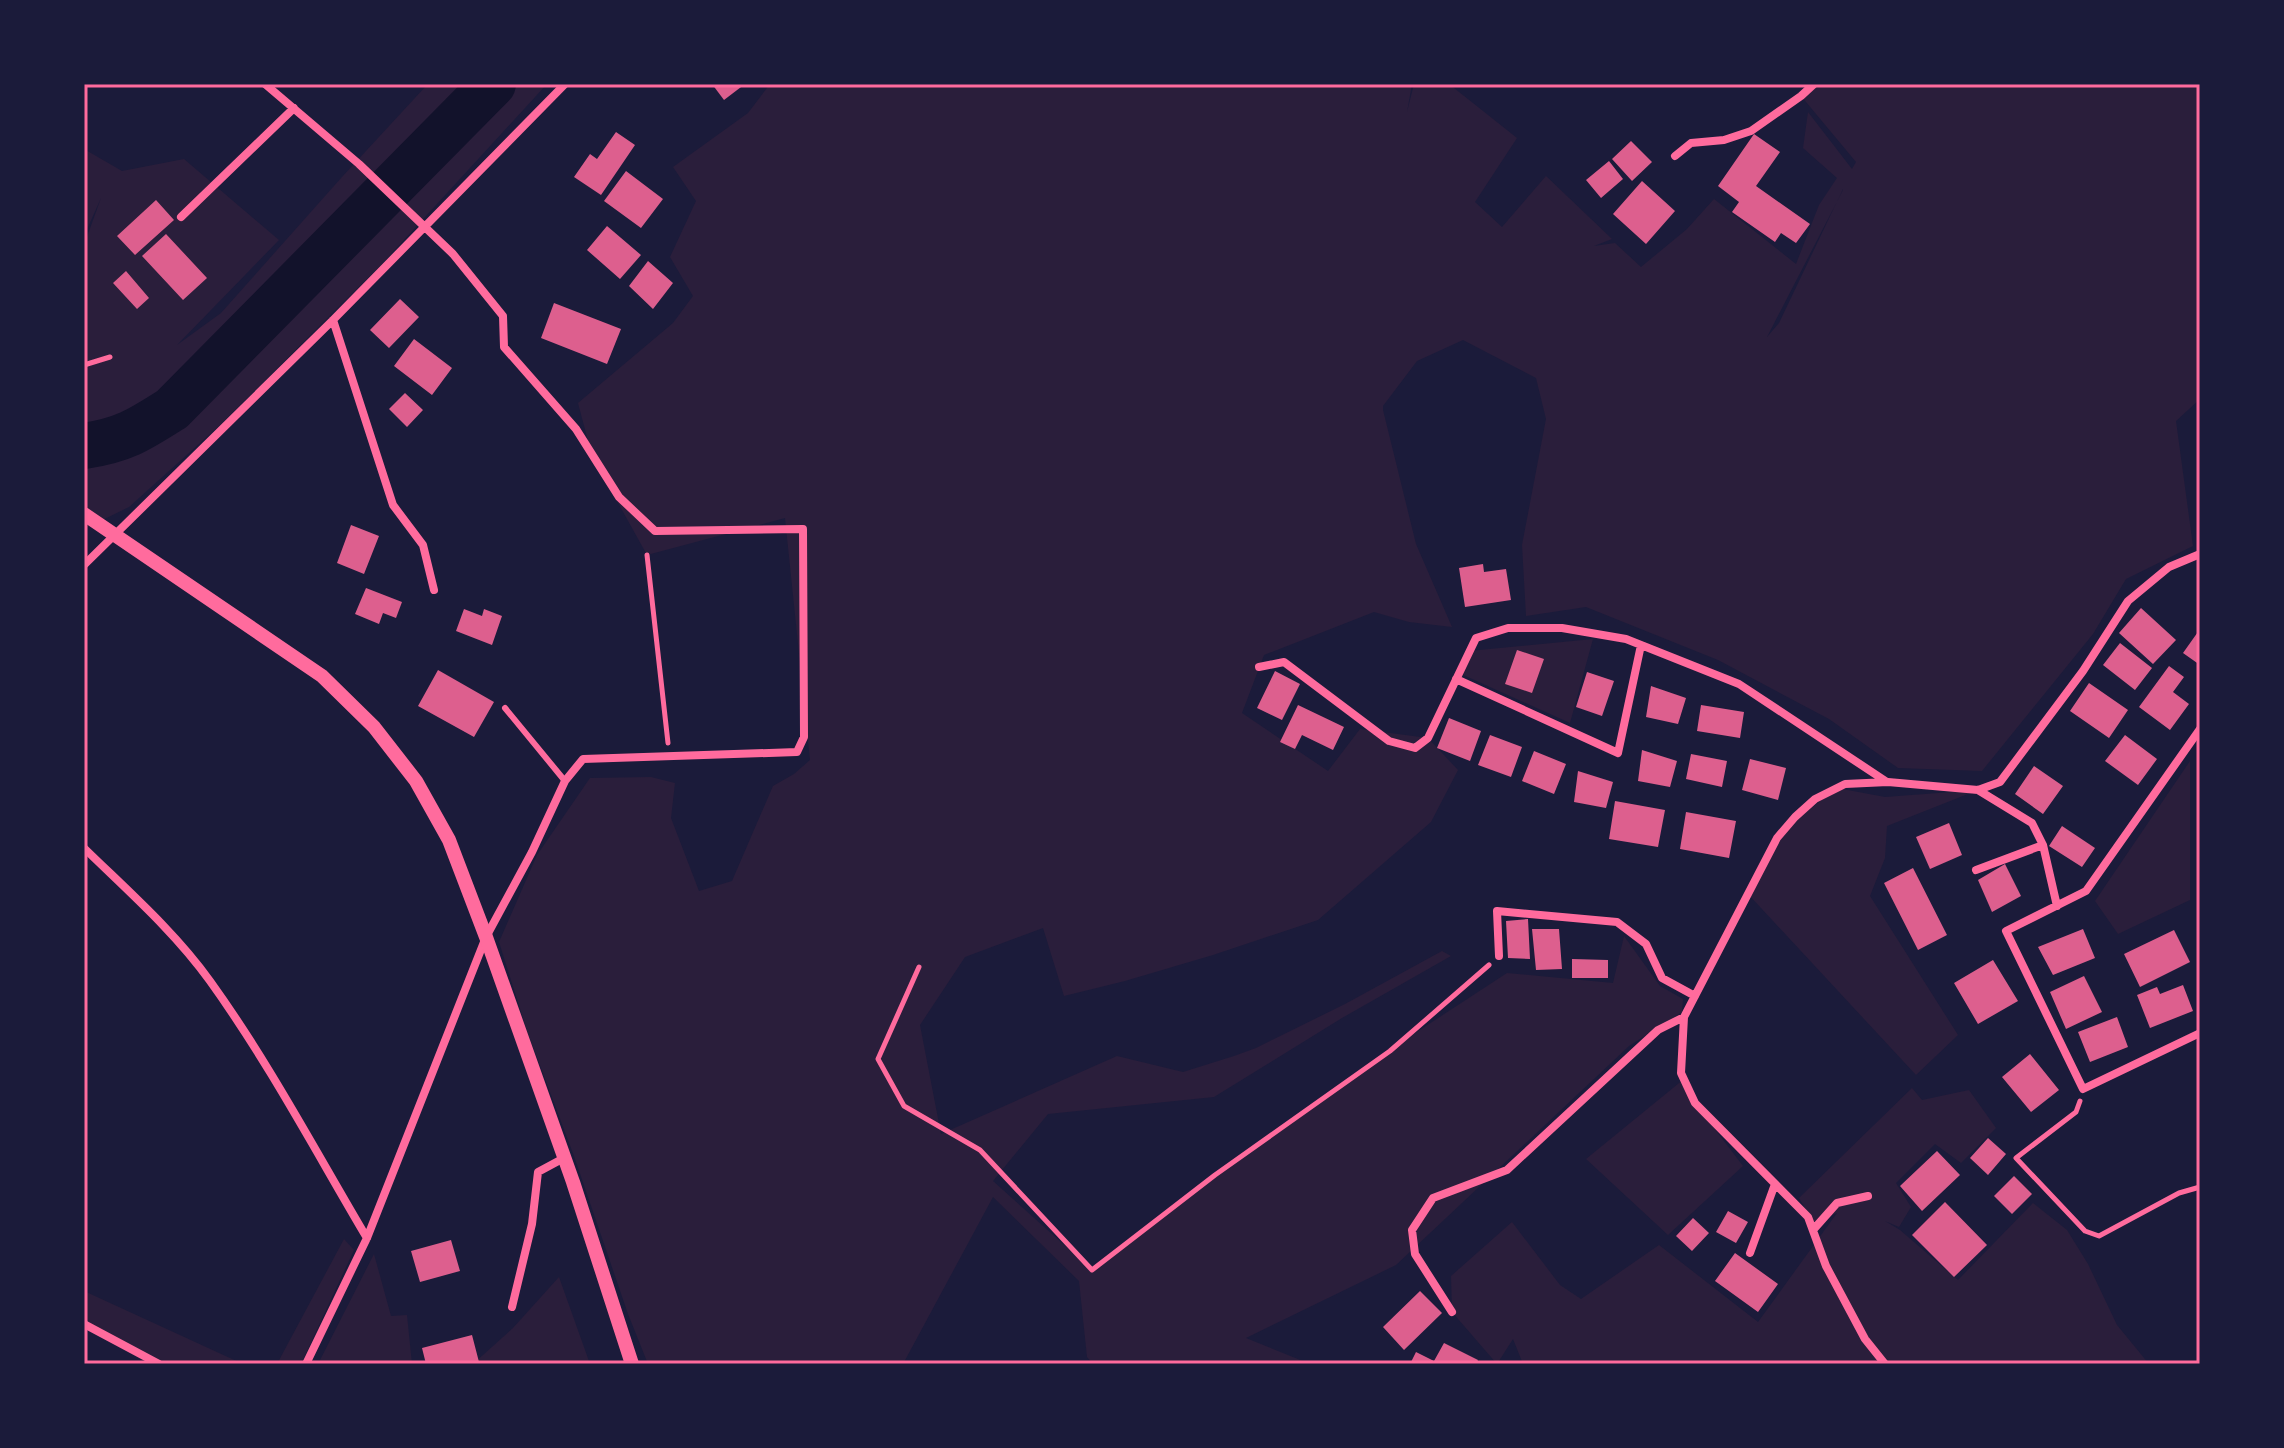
<svg xmlns="http://www.w3.org/2000/svg" width="2284" height="1448" viewBox="0 0 2284 1448" font-family="Lato,sans-serif">
  <style>
    .green { fill: #2a1e3b; fill-rule: evenodd }
    .lines { fill: none; stroke-linecap: round; stroke-linejoin: round }
    .river { stroke: #12122b; stroke-width: 46 }
    .building { fill: #dd5f8e }
    .path { stroke: #ff6b9d; stroke-width: 5 }
    .service { stroke: #ff6b9d; stroke-width: 6 }
    .minor { stroke: #ff6b9d; stroke-width: 8 }
    .tertiary { stroke: #ff6b9d; stroke-width: 14 }
    .neatline { fill: none; stroke: #ff6b9d; stroke-width: 3 }
  </style>
  <rect width="100%" height="100%" fill="#1b1b3a"/>
  <path class="green" d="M431,84H547L381,265L220,425L129,507L84,529V245L101,198L84,236V149L122,171L184,159L279,240L177,345L221,313L342,177L426,86Z
    M770,84H1412L1407,112L1414,84H1449L1517,138L1475,202L1502,227L1546,176L1612,239L1594,246L1615,243L1641,267L1687,229L1714,199L1796,264L1819,205L1837,178L1803,148L1808,112L1852,169L1856,162L1801,96L1815,84H2200V399L2176,421L2193,546L2126,579L2093,634L1982,771L1898,768L1829,719L1718,660L1586,607L1526,616L1522,545L1546,419L1536,378L1463,340L1417,361L1383,406V410L1416,544L1452,627L1409,622L1374,612L1264,655L1242,713L1328,771L1360,729L1428,738L1458,770L1431,822L1318,920L1213,955L1125,981L1064,996L1043,928L965,957L920,1025L941,1134L1117,1056L1183,1072L1234,1056L1256,1048L1345,1004L1442,951L1451,956L1342,1018L1214,1097L1048,1114L993,1181L1092,1270L1199,1187L1403,1041L1507,973L1613,983L1624,936L1660,986L1683,999L1682,1012L1629,1046L1396,1265L1246,1338L1310,1364H1093L1087,1357L1079,1281L993,1197L903,1364H648L628,1314L574,1156L527,1031L499,942L537,855L590,778L651,777L675,783L671,818L699,891L732,881L773,786L794,774L810,760L785,518L647,555L592,456L578,403L673,323L693,296L670,257L696,201L673,167L748,113ZM1843,189L1779,323L1767,337L1843,190Z
    M1593,639L1570,723L1459,673L1469,651Z
    M2190,761V900L2118,934L2095,901Z
    M1837,788L1885,797L1978,790L1887,826L1885,858L1870,896L1958,1035L1916,1075L1748,894L1787,827Z
    M1684,1079L1695,1103L1743,1166L1668,1235L1586,1159Z
    M1912,1088L1922,1100L1969,1090L1996,1128L1961,1163L1935,1144L1896,1183L1911,1207L1899,1227L1885,1221L1900,1230L1958,1280L2033,1203L2067,1230L2088,1264L2117,1325L2149,1364H1523L1513,1339L1497,1364L1452,1312L1451,1276L1512,1222L1560,1285L1581,1299L1659,1245L1758,1322L1837,1213L1814,1223L1799,1198Z
    M344,1239L354,1250L301,1364H277Z
    M374,1254L391,1316L407,1315L412,1364H318Z
    M559,1277L590,1364H473L513,1328Z
    M84,1291L243,1364H159L84,1324Z"/>
  <g class="lines">
    <path class="river" d="M84,446C124,440 139,430 172,409L493,84"/>
  </g>
  <path class="building" d="M712,84H745L724,100Z
    M616,132L635,145L601,195L574,177L590,154L597,159Z
    M1754,134L1780,152L1756,186L1810,224L1796,243L1781,233L1775,242L1732,212L1739,202L1718,186Z
    M1631,141L1652,162L1632,181L1612,159Z
    M1609,161L1623,179L1601,198L1586,180Z
    M626,171L663,199L641,228L604,201Z
    M1642,181L1675,211L1646,244L1613,214Z
    M156,200L174,220L135,255L117,236Z
    M607,226L641,255L620,279L587,250Z
    M166,234L207,278L183,300L142,256Z
    M648,261L673,283L653,309L629,286Z
    M126,271L149,298L137,309L113,283Z
    M400,299L419,317L389,348L370,330Z
    M554,303L621,329L607,364L541,338Z
    M414,339L452,368L432,395L394,366Z
    M405,393L423,410L407,427L389,409Z
    M351,525L379,536L364,574L337,563Z
    M1483,564L1484,572L1506,569L1511,600L1465,607L1459,568Z
    M366,588L402,602L396,618L383,613L379,624L355,614Z
    M2141,608L2176,640L2153,664L2119,633Z
    M464,609L482,616L484,609L502,616L492,645L456,631Z
    M2200,629V665L2183,653Z
    M2120,643L2152,668L2135,690L2103,665Z
    M1517,650L1544,659L1532,693L1505,684Z
    M2169,666L2184,677L2173,692L2189,704L2170,730L2139,707Z
    M438,670L494,702L474,737L418,706Z
    M1275,671L1300,684L1282,720L1257,708Z
    M1587,672L1614,681L1602,716L1576,707Z
    M2089,683L2128,710L2109,738L2070,711Z
    M1651,686L1686,698L1678,724L1646,717Z
    M1298,705L1344,727L1333,750L1302,735L1295,749L1280,742Z
    M1701,705L1744,712L1740,738L1697,731Z
    M1449,718L1481,731L1470,761L1437,748Z
    M1490,735L1522,747L1511,777L1478,765Z
    M2125,735L2157,759L2138,785L2105,761Z
    M1642,750L1677,761L1670,787L1638,781Z
    M1534,751L1566,764L1554,794L1522,781Z
    M1691,754L1727,761L1722,787L1686,779Z
    M1750,759L1786,768L1778,800L1742,790Z
    M2034,766L2063,786L2043,814L2015,794Z
    M1578,771L1613,782L1606,808L1574,802Z
    M1615,801L1665,810L1658,847L1609,839Z
    M1686,812L1736,821L1729,858L1680,849Z
    M1949,823L1962,855L1930,869L1916,837Z
    M2062,826L2095,848L2082,867L2049,846Z
    M2005,864L2021,896L1992,912L1978,880Z
    M1913,868L1947,935L1918,950L1884,883Z
    M1528,919L1530,959L1508,958L1506,921Z
    M1532,929H1559L1562,969L1536,970Z
    M2083,929L2095,958L2053,975L2038,947Z
    M2174,930L2190,962L2140,987L2124,954Z
    M1572,959L1608,960V978H1572Z
    M1993,960L2018,1001L1978,1024L1954,983Z
    M2084,976L2102,1012L2066,1029L2050,992Z
    M2183,985L2193,1011L2150,1028L2137,995L2157,987L2160,994Z
    M2117,1017L2128,1047L2090,1062L2078,1032Z
    M2030,1054L2059,1090L2031,1112L2002,1077Z
    M1988,1138L2006,1154L1988,1175L1970,1158Z
    M1937,1151L1960,1175L1922,1211L1900,1186Z
    M2014,1176L2032,1194L2012,1214L1994,1196Z
    M1945,1202L1987,1245L1954,1277L1912,1235Z
    M1728,1211L1748,1222L1736,1243L1716,1232Z
    M1693,1218L1709,1233L1692,1251L1676,1236Z
    M451,1240L460,1271L420,1282L411,1251Z
    M1735,1253L1778,1284L1758,1312L1715,1281Z
    M1420,1291L1442,1313L1404,1350L1383,1327Z
    M472,1335L479,1362L472,1364H426L422,1348Z
    M1444,1343L1478,1360L1476,1364H1410L1416,1352L1434,1361Z"/>
  <g class="lines">
    <path class="path" d="M84,365L110,357
      M647,555L668,743
      M919,967L878,1059L904,1106L980,1150L1092,1270L1215,1175L1390,1051L1489,965
      M2080,1101L2076,1112L2016,1158L2085,1231L2099,1236L2179,1193L2200,1187"/>
    <path class="service" d="M505,708L565,781"/>
    <path class="minor" d="M265,84L359,164L453,254L503,316L504,347L576,429L619,497L655,531L803,529L804,737L797,752L583,759L565,781L532,852L486,937L367,1238L306,1364
      M1675,156L1691,143L1724,140L1751,131L1801,96L1814,84
      M181,217L294,108
      M333,320L393,505L423,545L434,590
      M84,565L333,320L565,84
      M1259,667L1284,662L1389,741L1415,748L1428,738L1476,638L1508,628H1562L1626,639L1739,684L1887,782
      M1456,679L1618,753L1641,645
      M2200,729L2086,891L2006,931L2083,1089L2200,1033
      M1978,790L2032,823L2043,845L2057,906
      M84,848C127,890 175,932 210,981C269,1063 316,1152 367,1238
      M1976,870L2043,845
      M1499,956L1497,911L1617,922L1646,944L1662,978L1695,996
      M1813,1230L1837,1203L1868,1196
      M1750,1253L1775,1184
      M512,1307L532,1224L538,1172L564,1158
      M1452,1312L1415,1254L1412,1230L1433,1198L1507,1170L1658,1030L1684,1017
      M84,1324L159,1364
      M1885,1364L1865,1339L1826,1266L1808,1217L1695,1103L1681,1073L1684,1017L1777,838L1795,817L1815,799L1845,784L1888,782L1978,790L2000,782L2083,671L2128,601L2169,567L2200,554"/>
    <path class="tertiary" d="M84,514L322,676L374,727L416,781L449,840L486,937L573,1182L632,1364"/>
  </g>
  <rect width="2284" height="1448" fill="none" stroke="#1b1b3a" stroke-width="172"/>
  <rect x="86" y="86" width="2112" height="1276" class="neatline"/>
</svg>
